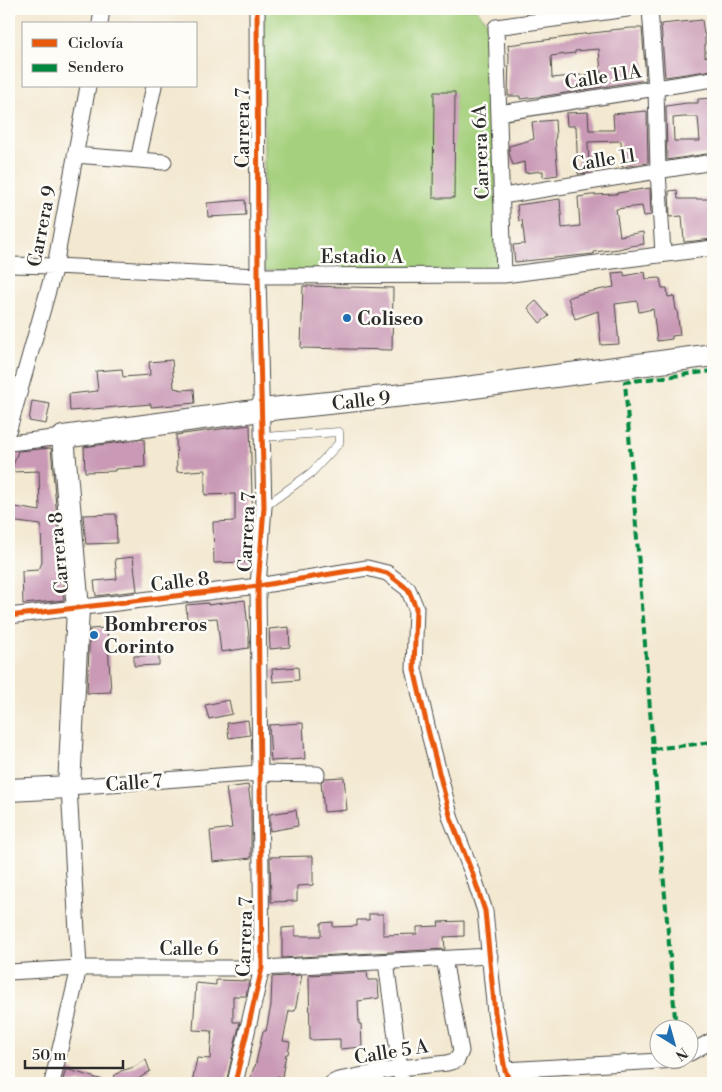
<svg xmlns="http://www.w3.org/2000/svg" width="722" height="1092" viewBox="0 0 722 1092" font-family="'Libre Bodoni',serif">
  <style>
    .green { fill: #a5d07d; stroke: #687e54 }
    .building { fill: #c999b5; fill-rule: evenodd }
    .lines { fill: none; stroke-linecap: round; stroke-linejoin: round }
    .lane-casing { stroke: #494744; stroke-width: 9 }
    .street-casing { stroke: #494744; stroke-width: 17 }
    .secondary-casing { stroke: #494744; stroke-width: 24 }
    .lane { stroke: #fff; stroke-width: 8 }
    .street { stroke: #fff; stroke-width: 15 }
    .secondary { stroke: #fff; stroke-width: 22 }
    .quiet { stroke: #00873e; stroke-width: 4; stroke-dasharray: 8 4; stroke-linecap: butt }
    .cycleway-casing { stroke: #fdfcf7; stroke-width: 8 }
    .cycleway { stroke: #e8590c; stroke-width: 5 }
    .poi-dot { fill: #1f6fb2; stroke: #fdfcf7; stroke-width: 2 }
    .labels { text-anchor: middle; stroke-width: 5; stroke-linejoin: round; paint-order: stroke }
    .street-label { font-size: 19px; fill: #2b2b2b; stroke: #fdfcf7 }
    .poi-label { font-size: 19px; font-weight: bold; fill: #2b2b2b; stroke: #fdfcf7; text-anchor: start }
  </style>
  <rect width="100%" height="100%" fill="#fdfcf7"/>
  <filter id="ink" filterUnits="userSpaceOnUse"><feTurbulence type="fractalNoise" baseFrequency=".02" numOctaves="2"/><feDisplacementMap in="SourceGraphic" scale="10" xChannelSelector="R" yChannelSelector="G"/><feConvolveMatrix kernelMatrix="1 2 1 2 8 2 1 2 1" color-interpolation-filters="sRGB"/></filter>
  <filter id="wash" filterUnits="userSpaceOnUse"><feTurbulence type="fractalNoise" baseFrequency=".0096" numOctaves="4" result="noise"/><feDisplacementMap in="SourceGraphic" scale="20" xChannelSelector="R" yChannelSelector="G"/><feGaussianBlur stdDeviation="1.12" result="paint"/><feColorMatrix in="noise" values="0 0 0 0 0 0 0 0 0 0 0 0 0 0 0 0 0 1.4 0 .05"/><feComposite in="paint" operator="in"/></filter>
  <g filter="url(#wash)">
    <rect width="100%" height="100%" fill="#f3e8d0"/>
    <path class="green" d="M264,9H476L490,25L499,271H264Z"/>
    <g id="blocks">
      <path class="building" d="M702,20L704,34H705V57L713,56V70L665,77L661,24Z
        M631,28H642L646,80L546,96L520,99V96H508L509,56L508,45L575,36V35L610,31V30ZM599,49L601,73L552,78L551,56L575,53V51Z
        M434,92H455L454,198H433Z
        M713,98V153L667,160L666,106L687,103H698V99ZM684,117H698L700,141H674L673,118Z
        M647,111L648,163L622,167L621,141L588,142L589,172L578,174L576,126H567L566,113L588,112L589,130H614L613,114Z
        M555,120L556,137H555L558,175L543,177V171L525,173L524,162L513,165L509,153V146L534,139L532,122Z
        M650,188L651,215L644,216L642,206L616,209L620,236L643,232L644,244L630,246L619,249L594,252V254L515,262L513,245L525,244L522,220L519,221L517,205L560,199L562,228L580,226L578,197L591,195L617,194V193Z
        M677,190L678,199H713V239L684,242L682,216L670,217L669,191Z
        M245,200L246,215L208,217L207,203Z
        M624,272V276L645,272L646,279L660,278L662,288H667L668,297L674,296L676,310H677L680,335L672,336V339L657,341L653,309L639,312L637,301L615,304L619,344L601,345L598,311L575,319L568,298L582,293L614,287L612,273Z
        M303,286L393,288L392,350L301,348Z
        M536,301L549,316L540,323L528,308Z
        M172,360L174,388L183,390L194,389L195,403L151,407V404L70,411L69,394L98,391L96,371L122,369L123,377L150,375L149,362Z
        M32,401L50,404L46,424L29,421Z
        M250,425L253,530L250,562L214,563L213,522L235,521V494L205,495V470L177,472L176,435Z
        M144,439L145,467L115,469V471L85,472L84,447Z
        M51,448L64,600L23,604L22,571L39,570L42,562L41,525L9,521V506L40,511L39,471L11,472L18,451Z
        M116,514L117,543L86,544L83,515Z
        M133,557L137,591L96,596L94,581L117,579L115,559Z
        M245,600L249,637V648L221,652L217,618L187,620L186,605L208,603V605Z
        M289,627L290,647L270,649L269,629Z
        M107,628L111,692L87,693L90,629Z
        M159,655V665L134,666V656Z
        M298,667L299,680L273,682L272,669Z
        M229,700L232,714L209,719L205,705Z
        M248,720L250,735L229,738L227,723Z
        M303,723L305,759L271,761L269,725Z
        M344,777L347,810L324,812L321,782L325,778Z
        M248,785L251,806V858L213,862L210,831L232,828L226,788Z
        M296,810L298,826L270,831V814Z
        M313,856V885L297,886V901L271,902L270,857Z
        M369,914H383V935L417,934V927L439,926L438,922L464,921V936L444,937L445,949L282,958V928L295,927V936H321V923L333,922V927L357,926V920H369Z
        M367,972L368,980H378L379,998L358,1001L359,1024H361L362,1047L340,1049V1039L310,1040L309,975Z
        M302,975L295,1011H289L283,1041L290,1042L288,1054H286L282,1077L278,1076L277,1083L250,1080L254,1067H255L263,1031H266L271,1005L272,977Z
        M216,980L249,981L246,996H233V1022H240L226,1083H192L197,1058L210,1059L212,1031L193,1030L196,983L216,985Z
        M146,1060L150,1071L137,1080L126,1083H117L114,1076L121,1071L134,1067Z
        M66,1069L106,1081V1083H62Z"/>
    </g>
  </g>
  <g filter="url(#ink)">
    <use href="#blocks" fill-opacity="0" stroke="#494744" stroke-width="1"/>
    <g class="lines">
      <g class="lane-casing">
        <path id="lane" d="M263,437L339,432V443L311,473L264,507"/>
      </g>
      <g class="street-casing">
        <path id="street" d="M650,9L656,88L658,171L663,254
          M100,24L102,9
          M499,113L713,79
          M75,155L164,162
          M138,160L154,86
          M502,196L713,162
          M9,265L55,266L258,276L504,275L713,248
          M504,275L496,27L627,9
          M9,429L55,266L88,86
          M9,443L63,437
          M9,616L258,586L367,568L387,573L408,589L416,608L414,669L428,730L451,819L473,875L485,911L495,1013L505,1070L510,1083
          M386,962L402,1083
          M9,972L79,968H262L490,956
          M690,1053L713,1040
          M505,1070L677,1060
          M52,1083L79,968L69,787L259,773L317,774
          M235,1083L262,968L258,586L264,507L258,276L257,9
          M332,1083L338,1080L400,1068L447,1063L457,1060L461,1051L444,959"/>
      </g>
      <g class="secondary-casing">
        <path id="secondary" d="M9,790L69,787L78,609L63,437L262,410L451,390L713,355"/>
      </g>
      <use href="#lane" class="lane"/>
      <use href="#street" class="street"/>
      <use href="#secondary" class="secondary"/>
      <path class="quiet" d="M653,749L713,742
        M676,1030L653,749L625,382L713,371"/>
      <g class="cycleway-casing">
        <path id="cycleway" d="M9,616L258,586L367,568L387,573L408,589L416,608L414,669L428,730L451,819L473,875L485,911L495,1013L505,1070L510,1083
          M235,1083L262,968L258,586L264,507L258,276L257,9"/>
      </g>
      <use href="#cycleway" class="cycleway"/>
    </g>
  </g>
  <g class="poi-dot">
    <circle cx="347" cy="318" r="5"/>
    <circle cx="94" cy="635" r="5"/>
  </g>
  <g class="labels">
    <g class="street-label">
      <text transform="translate(603 76) rotate(-9)" y="7">Calle 11A</text>
      <text transform="translate(242 128) rotate(-90)" y="7">Carrera 7</text>
      <text transform="translate(480 152) rotate(-92)" y="7">Carrera 6A</text>
      <text transform="translate(604 159) rotate(-9)" y="7">Calle 11</text>
      <text transform="translate(41 226) rotate(-79)" y="7">Carrera 9</text>
      <text x="362" y="263">Estadio A</text>
      <text transform="translate(361 400) rotate(-6)" y="7">Calle 9</text>
      <text transform="translate(246 532) rotate(-87)" y="7">Carrera 7</text>
      <text transform="translate(58 553) rotate(-95)" y="7">Carrera 8</text>
      <text transform="translate(180 581) rotate(-7)" y="7">Calle 8</text>
      <text transform="translate(134 782) rotate(-4)" y="7">Calle 7</text>
      <text transform="translate(244 937) rotate(-88)" y="7">Carrera 7</text>
      <text x="189" y="955">Calle 6</text>
      <text transform="translate(391 1051) rotate(-9)" y="7">Calle 5 A</text>
    </g>
    <g class="poi-label">
      <text x="357" y="325">Coliseo</text>
      <text x="104" y="631">Bombreros<tspan x="104" dy="22">Corinto</tspan></text>
    </g>
  </g>
  <rect width="722" height="1092" fill="none" stroke="#fdfcf7" stroke-width="30"/>
  <rect x="22" y="22" width="175" height="65" fill="#fdfcf7" stroke="#a9a8a5"/>
  <rect x="32" y="39" width="25" height="8" fill="#e8590c" stroke="#a9a8a5"/>
  <text x="68" y="48" font-size="15" fill="#2b2b2b">Ciclovía</text>
  <rect x="32" y="64" width="25" height="8" fill="#00873e" stroke="#a9a8a5"/>
  <text x="68" y="72" font-size="15" fill="#2b2b2b">Sendero</text>
  <g transform="translate(674 1044) rotate(143)"><circle r="24" fill="#fdfcf7" stroke="#a9a8a5"/>
  <path d="M0-4L9 19L0 12L-9 19Z" fill="#1f6fb2"/>
  <text y="-8" font-size="14" font-weight="bold" text-anchor="middle" fill="#2b2b2b">N</text>
  </g>
  <path d="M25 1060v8h98v-8" fill="none" stroke="#2b2b2b" stroke-width="2.5"/>
  <text x="32" y="1060" font-size="15" fill="#2b2b2b" stroke="#fdfcf7" stroke-width="4" paint-order="stroke">50 m</text>
</svg>
